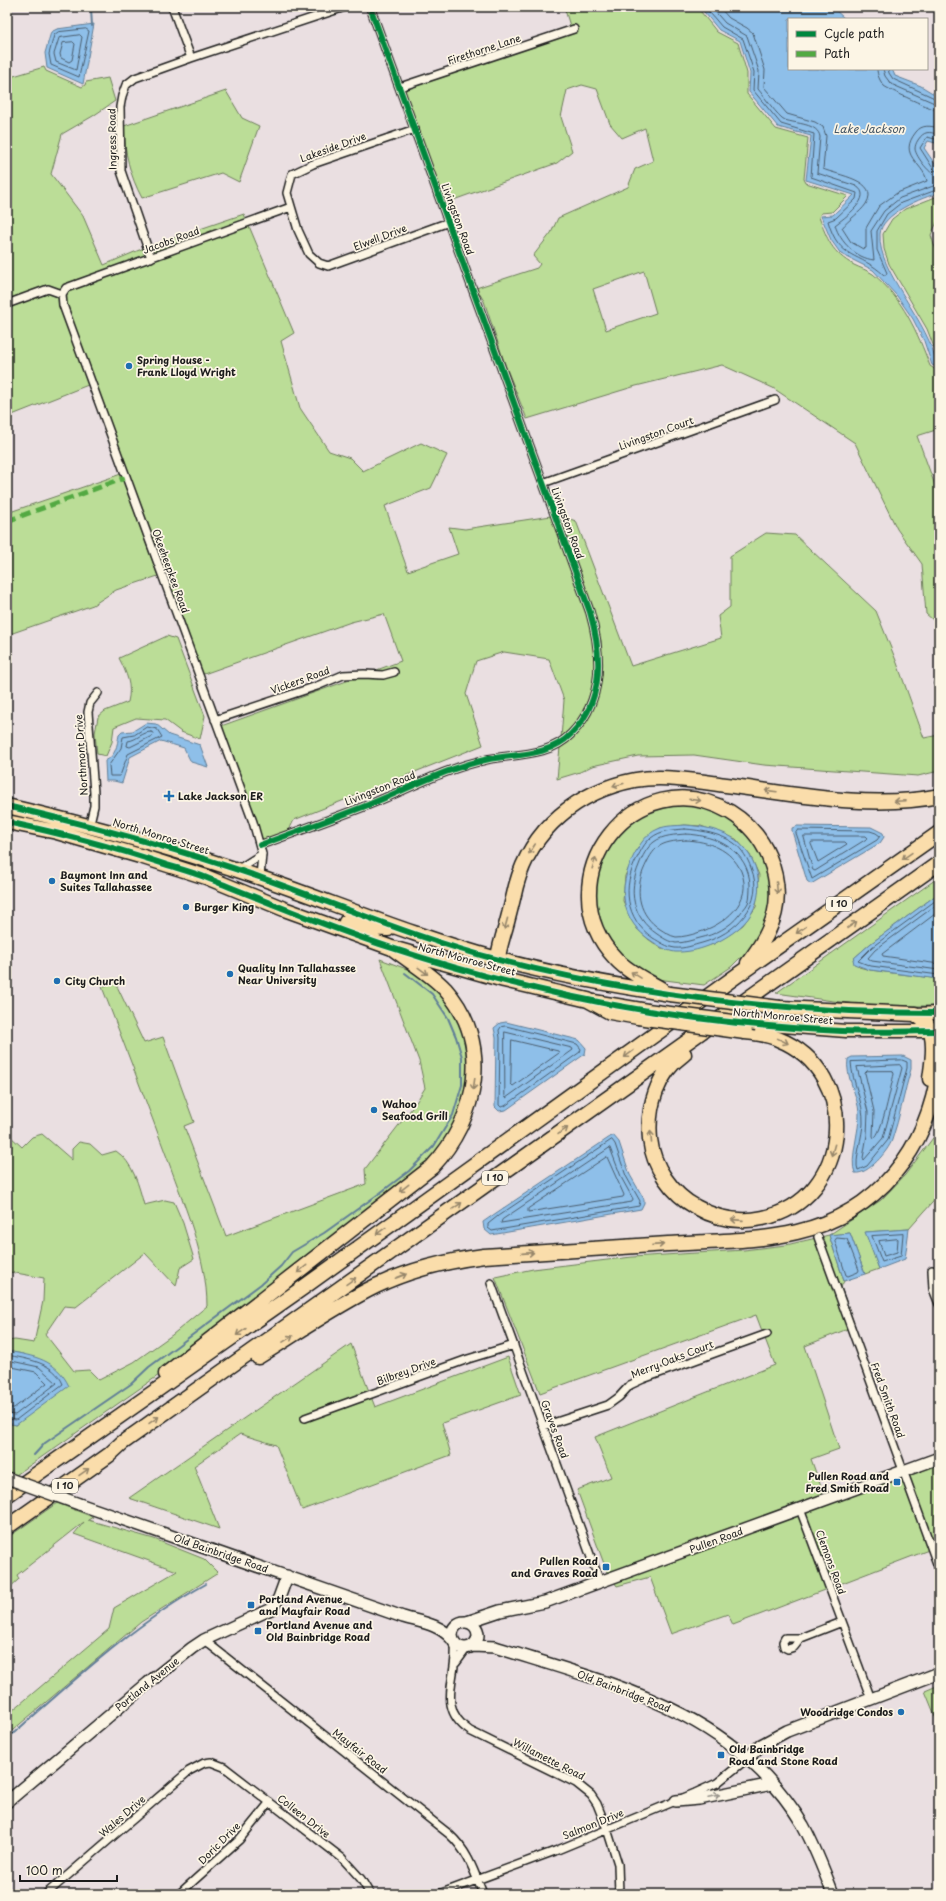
<svg xmlns="http://www.w3.org/2000/svg" width="946" height="1901" viewBox="0 0 946 1901" font-family="'Playpen Sans',sans-serif">
  <style>
    .green { fill: #bbdd97; stroke: #6c7c5a; fill-rule: evenodd }
    .water { fill: #8ebfe9; stroke: #607e97 }
    .lines { fill: none; stroke-linecap: round; stroke-linejoin: round }
    .shore { stroke: #4a5d6e; stroke-width: 1 }
    .stream { stroke: #607e97; stroke-width: 2 }
    .street-casing { stroke: #1c1c1c; stroke-width: 10 }
    .secondary-casing { stroke: #1c1c1c; stroke-width: 14 }
    .primary-casing { stroke: #1c1c1c; stroke-width: 15 }
    .highway-casing { stroke: #1c1c1c; stroke-width: 17 }
    .street { stroke: #fcf5e5; stroke-width: 7 }
    .secondary { stroke: #fcf5e5; stroke-width: 11 }
    .primary { stroke: #faddab; stroke-width: 12 }
    .highway { stroke: #faddab; stroke-width: 14 }
    .secondary-bridge-casing { stroke: #1c1c1c; stroke-width: 14; stroke-linecap: butt }
    .primary-bridge-casing { stroke: #1c1c1c; stroke-width: 15; stroke-linecap: butt }
    .highway-bridge-casing { stroke: #1c1c1c; stroke-width: 17; stroke-linecap: butt }
    .secondary-bridge { stroke: #fcf5e5; stroke-width: 11 }
    .primary-bridge { stroke: #faddab; stroke-width: 12 }
    .highway-bridge { stroke: #faddab; stroke-width: 14 }
    .quiet { stroke: #52a943; stroke-width: 5; stroke-dasharray: 10 5; stroke-linecap: butt }
    .cycleway-casing { stroke: #fcf5e5; stroke-width: 8 }
    .cycleway { stroke: #00873e; stroke-width: 6 }
    .oneway { stroke: #96866b }
    .oneway2 { stroke: #97938b }
    .poi-dot { fill: #1f6fb2; stroke: #fcf5e5; stroke-width: 1.5 }
    .labels { text-anchor: middle; stroke-width: 3.5; stroke-linejoin: round; paint-order: stroke }
    .shield { fill: #fcf5e5; stroke: #5f5d58; stroke-width: 1 }
    .shield-label { font-size: 9px; font-weight: bold; fill: #1c1c1c }
    .street-label { font-size: 10px; fill: #1c1c1c; stroke: #fcf5e5 }
    .poi-label { font-size: 10px; font-weight: bold; fill: #1c1c1c; stroke: #fcf5e5; text-anchor: start }
    .water-label { font-size: 11px; font-style: italic; fill: #445564; stroke: #fcf5e5 }
  </style>
  <rect width="100%" height="100%" fill="#eadfe1"/>
  <filter id="ink" filterUnits="userSpaceOnUse"><feTurbulence type="fractalNoise" baseFrequency=".025" numOctaves="2"/><feDisplacementMap in="SourceGraphic" scale="8" xChannelSelector="R" yChannelSelector="G"/><feConvolveMatrix kernelMatrix="1 2 1 2 8 2 1 2 1" color-interpolation-filters="sRGB"/></filter>
  <g filter="url(#ink)">
    <path class="green" d="M573,7H697L717,32L738,43L747,73V94L776,129L808,138L804,179L806,183L848,196L832,212L821,213L819,217C827,239 832,253 854,265C860,268 867,270 873,274C903,299 917,331 930,366L936,370L939,368V429L917,436L936,488L939,487V625L926,614L922,564L897,529L855,443L773,388L722,365L636,386L527,419L506,367L484,301L476,288L537,268L540,264L533,256L551,233L558,218L628,187L635,169L653,161L645,128L622,138L610,124L597,89L582,85L567,90L561,117L572,151L557,163L445,203L404,90L578,31L575,24L570,26L565,10ZM644,271L656,313L606,330L593,289Z
      M44,67L46,71L82,87L85,85L86,82L108,78L115,101L93,116L62,134L51,174L83,216L104,265L144,248V257L65,284L60,290L47,286L7,300V78Z
      M226,91L242,118L259,126L239,182L221,173L142,198C130,176 124,152 124,126Z
      M938,196L939,218L931,235L934,245L939,254V360L927,329L889,264L884,249L883,234L892,219L905,209Z
      M244,214L246,219L153,254L150,246Z
      M249,226L294,333L281,341L300,408L329,451L350,458L363,471L421,443L447,455L431,488L385,506L408,571L458,554L449,527L465,529L551,516C560,540 569,564 578,588C585,609 594,631 596,653C597,684 585,718 561,738L564,700L549,659L504,652L476,661L466,694L483,745L294,820L289,830L262,840L221,726L355,678L383,679L398,675L396,668L383,671H374L401,661L384,614L351,622L201,675L184,629L186,627L165,574L66,304L65,296L68,291Z
      M49,293L58,297L60,306L88,385L7,417V308Z
      M121,474L158,576L116,590L93,605L7,635V513Z
      M558,515L576,521L631,666L721,638L718,616L730,607V556L766,533L795,535L876,611L897,663L924,738L939,735V771L918,776L764,765L694,755L638,756L592,766L580,772L557,779L560,747L573,738L587,719L599,689L602,663L601,641L593,611Z
      M167,636L176,639L205,716L200,739L181,732L165,720L136,718L114,727L112,742L106,756L97,754L95,733L98,717L105,711L128,702C132,685 127,674 119,658Z
      M684,803L719,810L755,838L774,888L765,930L743,959L740,958L731,967L704,985L657,979L621,958L595,914V874L613,836L649,810ZM685,825L701,826L736,839L750,855L759,875L756,907L743,925L732,933L714,944L685,951L661,948L648,939L637,929L623,901L625,876L639,846L660,828Z
      M939,877V893L870,944L853,959L859,967L870,970L939,979V1006H869L776,993Z
      M380,959L412,971L428,983L429,981L462,1019L472,1081L446,1147L189,1354L16,1475L7,1472V1423L17,1425L23,1354L7,1351V1341L15,1340L34,1343L43,1301L44,1278L10,1272L7,1268V1137L10,1136L22,1147L32,1137L42,1134L72,1160V1149L79,1142L90,1144L102,1155L116,1151C133,1162 139,1186 144,1205L165,1200L174,1202L183,1223L194,1259L180,1268L176,1286L145,1253L76,1307L64,1306L45,1334L74,1371L89,1370L99,1380L134,1362L172,1335L207,1306C207,1259 185,1207 169,1163C147,1104 125,1046 102,987L115,982L144,1043L163,1037L194,1122L184,1126L226,1236L366,1184L365,1169L415,1104L425,1088L419,1061Z
      M939,1130V1195L909,1229L866,1232L879,1269L865,1274L850,1233L829,1235L844,1281L841,1287L855,1326L805,1346L839,1449L811,1459L824,1495L939,1452V1546L733,1625L728,1614L671,1634L650,1577L617,1586L607,1572L577,1490L611,1477L595,1437L775,1365L756,1315L540,1393L495,1277L533,1269L632,1257L744,1250L786,1245L829,1235L881,1200L905,1175Z
      M351,1344L375,1407L508,1357L521,1395L442,1423L451,1455L302,1510L276,1445L240,1434L194,1466L219,1529L129,1498Z
      M57,1503L93,1517L88,1520L154,1539L204,1559L218,1573L141,1622L7,1735V1715L109,1629L114,1608L177,1571L74,1534L84,1522L17,1575L19,1579L7,1590V1538Z
      M939,1685V1723H938L925,1691Z"/>
    <path class="water" d="M700,7H832L845,19H789V69H892L895,76L921,86L939,97V144L928,141L924,148L939,170V193C923,197 881,214 880,234C877,273 931,322 937,367L932,365L924,341L913,319L897,296L873,270L841,254L831,240L821,216L833,215L854,195L806,180L811,136L778,127L749,92L750,73L740,41L719,30Z
      M94,24L83,84L47,68L45,53L51,32L57,29Z
      M146,723L156,724L169,735L200,745L208,767L191,762L184,748L161,741L130,757L122,783L114,781H106L105,761C116,756 117,745 119,735L122,732L133,731Z
      M685,825C701,826 724,830 737,841C764,863 767,905 739,928C722,942 698,953 675,952C667,951 659,946 653,942C620,921 617,888 634,855C640,844 646,834 658,829C666,825 677,826 685,825Z
      M797,826L871,827L883,833L884,837L880,843L811,884L807,881L792,831V828Z
      M939,893V979L870,970L854,964L853,959L870,944Z
      M506,1022L579,1040L586,1048L585,1054L506,1110L499,1111L495,1107L496,1038L494,1028L500,1023Z
      M903,1056L911,1060V1069C904,1092 900,1117 892,1140C888,1151 868,1175 855,1173C849,1160 860,1130 859,1113C858,1095 845,1077 848,1059L852,1057Z
      M613,1135L619,1142L630,1175L644,1199V1203L641,1209L491,1235L484,1229L483,1222L496,1213Z
      M909,1229L905,1259L879,1269L865,1232Z
      M850,1233L865,1274L844,1281L829,1235Z
      M7,1351C34,1356 56,1359 69,1386L16,1425L7,1423Z"/>
    <g class="lines">
      <path class="shore" d="M705,7L722,27L743,39L754,72L753,90L781,124L814,134L811,177L857,193L856,199L836,218L828,221C839,261 860,252 884,275H886L887,273L877,250V231L887,214L901,203L939,189
        M711,7L725,23L747,36L759,71L758,89C764,96 778,117 785,120C796,124 818,123 820,137L817,173L856,186C875,197 844,218 835,225C840,242 856,258 874,260L871,231L884,211L900,198L939,184
        M719,7L729,18L747,28L753,33L765,70L764,87L787,114L815,122L823,127L826,136L823,169C836,175 881,180 866,204C860,213 849,219 842,228L851,242L863,249L866,248V228L879,206L897,193L927,181C923,162 897,156 916,132C922,124 931,126 939,128
        M86,29L89,31L79,77L51,65L49,54L54,35L58,32Z
        M80,35L82,37L76,70L56,62L54,54L59,38Z
        M73,42L75,44L72,60L69,62L61,58L60,54L63,43Z
        M877,69C877,75 880,81 884,86C887,89 936,111 939,111
        M883,69L885,76L891,84L939,105
        M888,69L889,73L893,79L939,100
        M939,135C929,131 924,131 918,140C916,143 915,146 915,149C916,157 931,176 939,177
        M939,140L927,137L920,148L934,170L939,172
        M147,727L157,729L162,737L128,754L120,776H110L109,765L121,748L123,737L134,735Z
        M151,732L153,733L152,736L130,747L127,746L128,741C137,740 142,732 151,732Z
        M685,829C701,830 721,834 734,843C742,849 748,859 751,868C766,904 735,934 702,943C694,945 684,949 675,948C667,947 660,942 653,938C625,919 622,886 637,858C641,851 644,843 651,838C661,830 673,830 685,829Z
        M798,830L870,831L876,833L880,836L877,840L812,879L796,833Z
        M686,834C716,835 749,851 750,885C750,890 750,898 748,903C746,907 741,912 739,915C730,927 714,935 700,938C692,940 684,943 676,943C669,942 663,938 657,934C632,917 628,891 639,865C642,857 647,847 654,842C663,835 675,835 686,834Z
        M804,836H866L868,838L815,871L813,870Z
        M686,840C708,841 731,849 741,871C754,902 724,925 697,933C691,935 683,937 676,937C670,936 665,932 660,929C639,915 635,893 643,871C654,845 660,842 686,840Z
        M812,842H845L847,844L818,862L811,844Z
        M939,898L872,947L858,961L871,966L939,975
        M939,903L875,950L868,958L872,961L939,970
        M939,911L882,954L883,956L939,964
        M506,1026L577,1044L581,1049L580,1052L505,1106L501,1107L499,1105L500,1038L499,1030L501,1027Z
        M505,1032L572,1048L573,1050L506,1098L505,1096Z
        M512,1040L558,1051L559,1053L513,1086L511,1084Z
        M902,1060L907,1062V1068L888,1140L867,1166L858,1170C854,1162 863,1134 863,1123C864,1102 852,1083 851,1062Z
        M900,1065L902,1068L883,1138L864,1160L863,1158L867,1135L868,1112L857,1067Z
        M893,1071L894,1074C891,1085 882,1134 874,1138L873,1136L874,1111L865,1073L867,1071Z
        M612,1140L615,1144L626,1176L640,1201L639,1206L492,1231L488,1228V1224L498,1216Z
        M610,1148L622,1179L633,1199L632,1202L501,1223L502,1220Z
        M607,1157L624,1195L623,1197L528,1212V1209Z
        M903,1234L901,1256L882,1262L872,1236Z
        M837,1238L847,1239L859,1270L858,1272L848,1276L846,1275L835,1241Z
        M898,1239L897,1252L884,1256L879,1241Z
        M7,1355C27,1359 54,1362 63,1384L16,1420L7,1419
        M7,1360L39,1367L57,1383L15,1415L7,1414
        M7,1366L36,1372L47,1383L14,1408H7"/>
      <path class="stream" d="M92,26L91,9L94,7
        M34,1455L45,1443L131,1384L149,1367L261,1284L281,1266L292,1252L324,1233L380,1193L409,1171L434,1146L453,1115L462,1085V1057L456,1037L448,1018L432,994L405,973
        M7,1739C70,1684 132,1625 206,1584"/>
      <g class="street-casing">
        <path id="street" d="M172,7L191,58
          M400,87L574,29
          M415,129L313,164L292,174L287,193L298,230L309,254L319,263L328,266L449,222
          M151,258L121,171L120,107L122,96L126,85L135,78L191,58L345,7
          M7,304L48,289L62,294
          M543,483L775,400
          M939,684V695
          M215,720L317,686L343,675L364,674L383,675L394,672
          M89,827L94,806V793L88,712L90,703L98,693
          M260,845C296,832 332,819 368,805C408,789 446,768 489,759C517,754 550,756 571,734C605,700 602,654 590,612L370,7
          M237,870L262,854
          M260,877L262,854L253,822L63,305L62,294L66,288L291,207
          M818,1237L939,1569
          M932,1270L933,1289L939,1304
          M491,1283L600,1582
          M305,1418L468,1359L514,1345
          M544,1426L608,1405L619,1397L630,1385L643,1379L767,1334
          M800,1509L871,1699
          M801,1638H785L783,1642L784,1647L788,1649L794,1647L801,1638L842,1622
          M204,1640L449,1834C468,1851 474,1871 483,1894
          M455,1645C458,1678 435,1707 470,1731L576,1783L591,1795L597,1804L607,1829L618,1864L619,1894
          M456,1663L467,1648
          M46,1894L189,1771L204,1763L211,1762L224,1767L342,1858L361,1879L370,1894
          M179,1894L239,1840L270,1802
          M439,1894L555,1851L695,1793L717,1783L748,1758"/>
      </g>
      <g class="secondary-casing">
        <path id="secondary" d="M79,1504L403,1617C420,1622 440,1624 452,1639
          M452 1635a13 13 0 1 1 26 0a13 13 0 1 1-26 0Z
          M467,1622L500,1611L545,1602L939,1458
          M473,1646L495,1647C612,1684 735,1711 803,1825C815,1847 824,1870 833,1894
          M748,1758L761,1745L787,1731L939,1673
          M676,1801L699,1799L772,1784
          M7,1802L148,1683L192,1648L204,1640L271,1609L279,1598L287,1576"/>
      </g>
      <g class="primary-casing">
        <path id="primary" d="M594,1001L647,1010
          M915,1014L939,1013
          M756,1024L846,1031H939"/>
      </g>
      <g class="highway-casing">
        <path id="highway" d="M7,806C93,826 177,849 261,878C339,905 416,937 497,959C553,975 612,985 670,994
          M7,822L57,832L140,856L206,877L284,909L392,948L504,980L588,1000L610,1012L638,1017
          M346,922L362,928L388,929
          M501,968C500,966 498,962 498,960C498,953 501,943 503,936C508,920 512,903 516,886C531,829 578,791 635,780C664,775 697,781 726,785C794,794 871,810 939,796
          M661,989C646,980 628,972 616,959C541,880 636,757 730,812C748,823 761,838 769,857C786,898 774,930 748,963
          M780,1008L915,1014C919,1017 924,1020 927,1024C937,1038 932,1064 930,1079
          M684,1054C657,1073 647,1107 650,1139C653,1167 672,1194 696,1207C717,1219 740,1223 763,1218C852,1199 863,1073 778,1039C767,1034 756,1033 745,1032
          M258,1357C297,1333 335,1306 376,1286C410,1270 446,1261 484,1256C545,1252 606,1248 668,1244C710,1241 755,1242 797,1232C878,1213 928,1149 939,1068
          M166,1374L432,1167C478,1118 493,1043 445,989C430,973 409,961 392,948
          M7,1495L304,1287L739,974L939,833
          M7,1527L109,1455L122,1443L939,863"/>
      </g>
      <use href="#street" class="street"/>
      <use href="#secondary" class="secondary"/>
      <use href="#primary" class="primary"/>
      <use href="#highway" class="highway"/>
      <g class="secondary-bridge-casing">
        <path id="secondary-bridge" d="M7,1478L79,1504"/>
      </g>
      <g class="primary-bridge-casing">
        <path id="primary-bridge" d="M647,1010L756,1024"/>
      </g>
      <g class="highway-bridge-casing">
        <path id="highway-bridge" d="M670,994L780,1008
          M638,1017L745,1032"/>
      </g>
      <use href="#secondary-bridge" class="secondary-bridge"/>
      <use href="#primary-bridge" class="primary-bridge"/>
      <use href="#highway-bridge" class="highway-bridge"/>
      <path class="quiet" d="M7,521L125,478"/>
      <g class="cycleway-casing">
        <path id="cycleway" d="M7,806C93,826 179,849 262,878C341,906 418,939 499,960C643,997 791,1013 939,1013
          M7,822C59,833 110,846 161,863C176,868 192,872 207,878C268,902 329,928 392,948C537,996 690,1024 842,1031C874,1033 907,1031 939,1031
          M260,845C296,832 332,819 368,805C408,789 446,768 489,759C517,754 550,756 571,734C605,700 602,654 590,612L370,7"/>
      </g>
      <use href="#cycleway" class="cycleway"/>
    </g>
    <defs><path id="oneway-shaft" d="M-6 0H5M1.5-3L5.5 0L1.5 3" fill="none" stroke-width="1.6" stroke-linecap="round" stroke-linejoin="round"/></defs>
    <g class="oneway">
      <use href="#oneway-shaft" transform="translate(618 785) rotate(165)"/>
      <use href="#oneway-shaft" transform="translate(771 791) rotate(-173)"/>
      <use href="#oneway-shaft" transform="translate(695 800) rotate(6)"/>
      <use href="#oneway-shaft" transform="translate(900 801) rotate(177)"/>
      <use href="#oneway-shaft" transform="translate(532 849) rotate(123)"/>
      <use href="#oneway-shaft" transform="translate(907 856) rotate(145)"/>
      <use href="#oneway-shaft" transform="translate(594 863) rotate(-72)"/>
      <use href="#oneway-shaft" transform="translate(777 888) rotate(85)"/>
      <use href="#oneway-shaft" transform="translate(506 924) rotate(105)"/>
      <use href="#oneway-shaft" transform="translate(852 925) rotate(-35)"/>
      <use href="#oneway-shaft" transform="translate(801 930) rotate(145)"/>
      <use href="#oneway-shaft" transform="translate(423 971) rotate(36)"/>
      <use href="#oneway-shaft" transform="translate(636 975) rotate(-148)"/>
      <use href="#oneway-shaft" transform="translate(783 1041) rotate(26)"/>
      <use href="#oneway-shaft" transform="translate(629 1054) rotate(144)"/>
      <use href="#oneway-shaft" transform="translate(474 1084) rotate(98)"/>
      <use href="#oneway-shaft" transform="translate(563 1131) rotate(-35)"/>
      <use href="#oneway-shaft" transform="translate(651 1137) rotate(-95)"/>
      <use href="#oneway-shaft" transform="translate(833 1150) rotate(106)"/>
      <use href="#oneway-shaft" transform="translate(404 1188) rotate(142)"/>
      <use href="#oneway-shaft" transform="translate(457 1206) rotate(-35)"/>
      <use href="#oneway-shaft" transform="translate(737 1220) rotate(-176)"/>
      <use href="#oneway-shaft" transform="translate(381 1231) rotate(144)"/>
      <use href="#oneway-shaft" transform="translate(658 1245) rotate(-4)"/>
      <use href="#oneway-shaft" transform="translate(528 1253) rotate(-4)"/>
      <use href="#oneway-shaft" transform="translate(302 1269) rotate(142)"/>
      <use href="#oneway-shaft" transform="translate(401 1276) rotate(-21)"/>
      <use href="#oneway-shaft" transform="translate(351 1281) rotate(-35)"/>
      <use href="#oneway-shaft" transform="translate(241 1332) rotate(145)"/>
      <use href="#oneway-shaft" transform="translate(288 1339) rotate(-32)"/>
      <use href="#oneway-shaft" transform="translate(154 1420) rotate(-35)"/>
      <use href="#oneway-shaft" transform="translate(84 1472) rotate(-35)"/>
    </g>
    <use class="oneway2" href="#oneway-shaft" transform="translate(714 1796) rotate(-12)"/>
  </g>
  <g class="poi-dot">
    <circle cx="129" cy="366" r="4"/>
    <path d="M167 790h4v4h4v4h-4v4h-4v-4h-4v-4h4z"/>
    <circle cx="52" cy="881" r="4"/>
    <circle cx="186" cy="907" r="4"/>
    <circle cx="230" cy="974" r="4"/>
    <circle cx="57" cy="981" r="4"/>
    <circle cx="374" cy="1110" r="4"/>
    <rect x="893" y="1478" width="8" height="8" rx="2"/>
    <rect x="602" y="1563" width="8" height="8" rx="2"/>
    <rect x="247" y="1601" width="8" height="8" rx="2"/>
    <rect x="254" y="1627" width="8" height="8" rx="2"/>
    <circle cx="901" cy="1712" r="4"/>
    <rect x="717" y="1751" width="8" height="8" rx="2"/>
  </g>
  <g class="labels">
    <g class="shield">
      <rect x="826" y="897" width="26" height="14" rx="3"/>
      <rect x="482" y="1171" width="26" height="14" rx="3"/>
      <rect x="52" y="1479" width="26" height="14" rx="3"/>
    </g>
    <g class="shield-label">
      <text x="839" y="907">I 10</text>
      <text x="495" y="1181">I 10</text>
      <text x="65" y="1489">I 10</text>
    </g>
    <g class="street-label">
      <text transform="translate(484 49) rotate(-18)" y="4">Firethorne Lane</text>
      <text transform="translate(112 139) rotate(-91)" y="4">Ingress Road</text>
      <text transform="translate(333 147) rotate(-20)" y="4">Lakeside Drive</text>
      <text transform="translate(458 219) rotate(70)" y="4">Livingston Road</text>
      <text transform="translate(380 237) rotate(-21)" y="4">Elwell Drive</text>
      <text transform="translate(171 240) rotate(-20)" y="4">Jacobs Road</text>
      <text transform="translate(656 433) rotate(-20)" y="4">Livingston Court</text>
      <text transform="translate(568 523) rotate(70)" y="4">Livingston Road</text>
      <text transform="translate(171 571) rotate(70)" y="4">Okeeheepkee Road</text>
      <text transform="translate(300 680) rotate(-20)" y="4">Vickers Road</text>
      <text transform="translate(81 755) rotate(-94)" y="4">Northmont Drive</text>
      <text transform="translate(380 788) rotate(-22)" y="4">Livingston Road</text>
      <text transform="translate(161 836) rotate(17)" y="4">North Monroe Street</text>
      <text transform="translate(467 959) rotate(15)" y="4">North Monroe Street</text>
      <text transform="translate(783 1016) rotate(5)" y="4">North Monroe Street</text>
      <text transform="translate(672 1359) rotate(-21)" y="4">Merry Oaks Court</text>
      <text transform="translate(406 1371) rotate(-20)" y="4">Bilbrey Drive</text>
      <text transform="translate(888 1400) rotate(70)" y="4">Fred Smith Road</text>
      <text transform="translate(555 1429) rotate(70)" y="4">Graves Road</text>
      <text transform="translate(716 1540) rotate(-20)" y="4">Pullen Road</text>
      <text transform="translate(221 1553) rotate(19)" y="4">Old Bainbridge Road</text>
      <text transform="translate(831 1562) rotate(70)" y="4">Clemons Road</text>
      <text transform="translate(147 1684) rotate(-39)" y="4">Portland Avenue</text>
      <text transform="translate(624 1691) rotate(21)" y="4">Old Bainbridge Road</text>
      <text transform="translate(360 1751) rotate(38)" y="4">Mayfair Road</text>
      <text transform="translate(549 1759) rotate(27)" y="4">Willamette Road</text>
      <text transform="translate(122 1816) rotate(-41)" y="4">Wales Drive</text>
      <text transform="translate(304 1816) rotate(38)" y="4">Colleen Drive</text>
      <text transform="translate(593 1824) rotate(-22)" y="4">Salmon Drive</text>
      <text transform="translate(219 1843) rotate(-45)" y="4">Doric Drive</text>
    </g>
    <g class="poi-label">
      <text x="137" y="364">Spring House -<tspan x="137" dy="12">Frank Lloyd Wright</tspan></text>
      <text x="178" y="800">Lake Jackson ER</text>
      <text x="60" y="879">Baymont Inn and<tspan x="60" dy="12">Suites Tallahassee</tspan></text>
      <text x="194" y="911">Burger King</text>
      <text x="238" y="972">Quality Inn Tallahassee<tspan x="238" dy="12">Near University</tspan></text>
      <text x="65" y="985">City Church</text>
      <text x="382" y="1108">Wahoo<tspan x="382" dy="12">Seafood Grill</tspan></text>
      <text x="889" y="1480" text-anchor="end">Pullen Road and<tspan x="889" dy="12">Fred Smith Road</tspan></text>
      <text x="598" y="1565" text-anchor="end">Pullen Road<tspan x="598" dy="12">and Graves Road</tspan></text>
      <text x="259" y="1603">Portland Avenue<tspan x="259" dy="12">and Mayfair Road</tspan></text>
      <text x="266" y="1629">Portland Avenue and<tspan x="266" dy="12">Old Bainbridge Road</tspan></text>
      <text x="893" y="1716" text-anchor="end">Woodridge Condos</text>
      <text x="729" y="1753">Old Bainbridge<tspan x="729" dy="12">Road and Stone Road</tspan></text>
    </g>
    <g class="water-label">
      <text x="869" y="133">Lake Jackson</text>
    </g>
  </g>
  <rect width="946" height="1901" fill="none" stroke="#fcf5e5" stroke-width="24"/>
  <rect x="12" y="12" width="922" height="1877" fill="none" stroke="#1c1c1c" stroke-width="1.5" filter="url(#ink)"/>
  <rect x="788" y="18" width="140" height="52" fill="#fcf5e5" stroke="#a29e95"/>
  <rect x="796" y="31" width="20" height="6" fill="#00873e" stroke="#a29e95"/>
  <text x="824" y="38" font-size="12" fill="#1c1c1c">Cycle path</text>
  <rect x="796" y="51" width="20" height="6" fill="#52a943" stroke="#a29e95"/>
  <text x="824" y="58" font-size="12" fill="#1c1c1c">Path</text>
  <path d="M20 1875v6h97v-6" fill="none" stroke="#1c1c1c" stroke-width="2"/>
  <text x="26" y="1875" font-size="12" fill="#1c1c1c" stroke="#fcf5e5" stroke-width="3" paint-order="stroke">100 m</text>
</svg>
